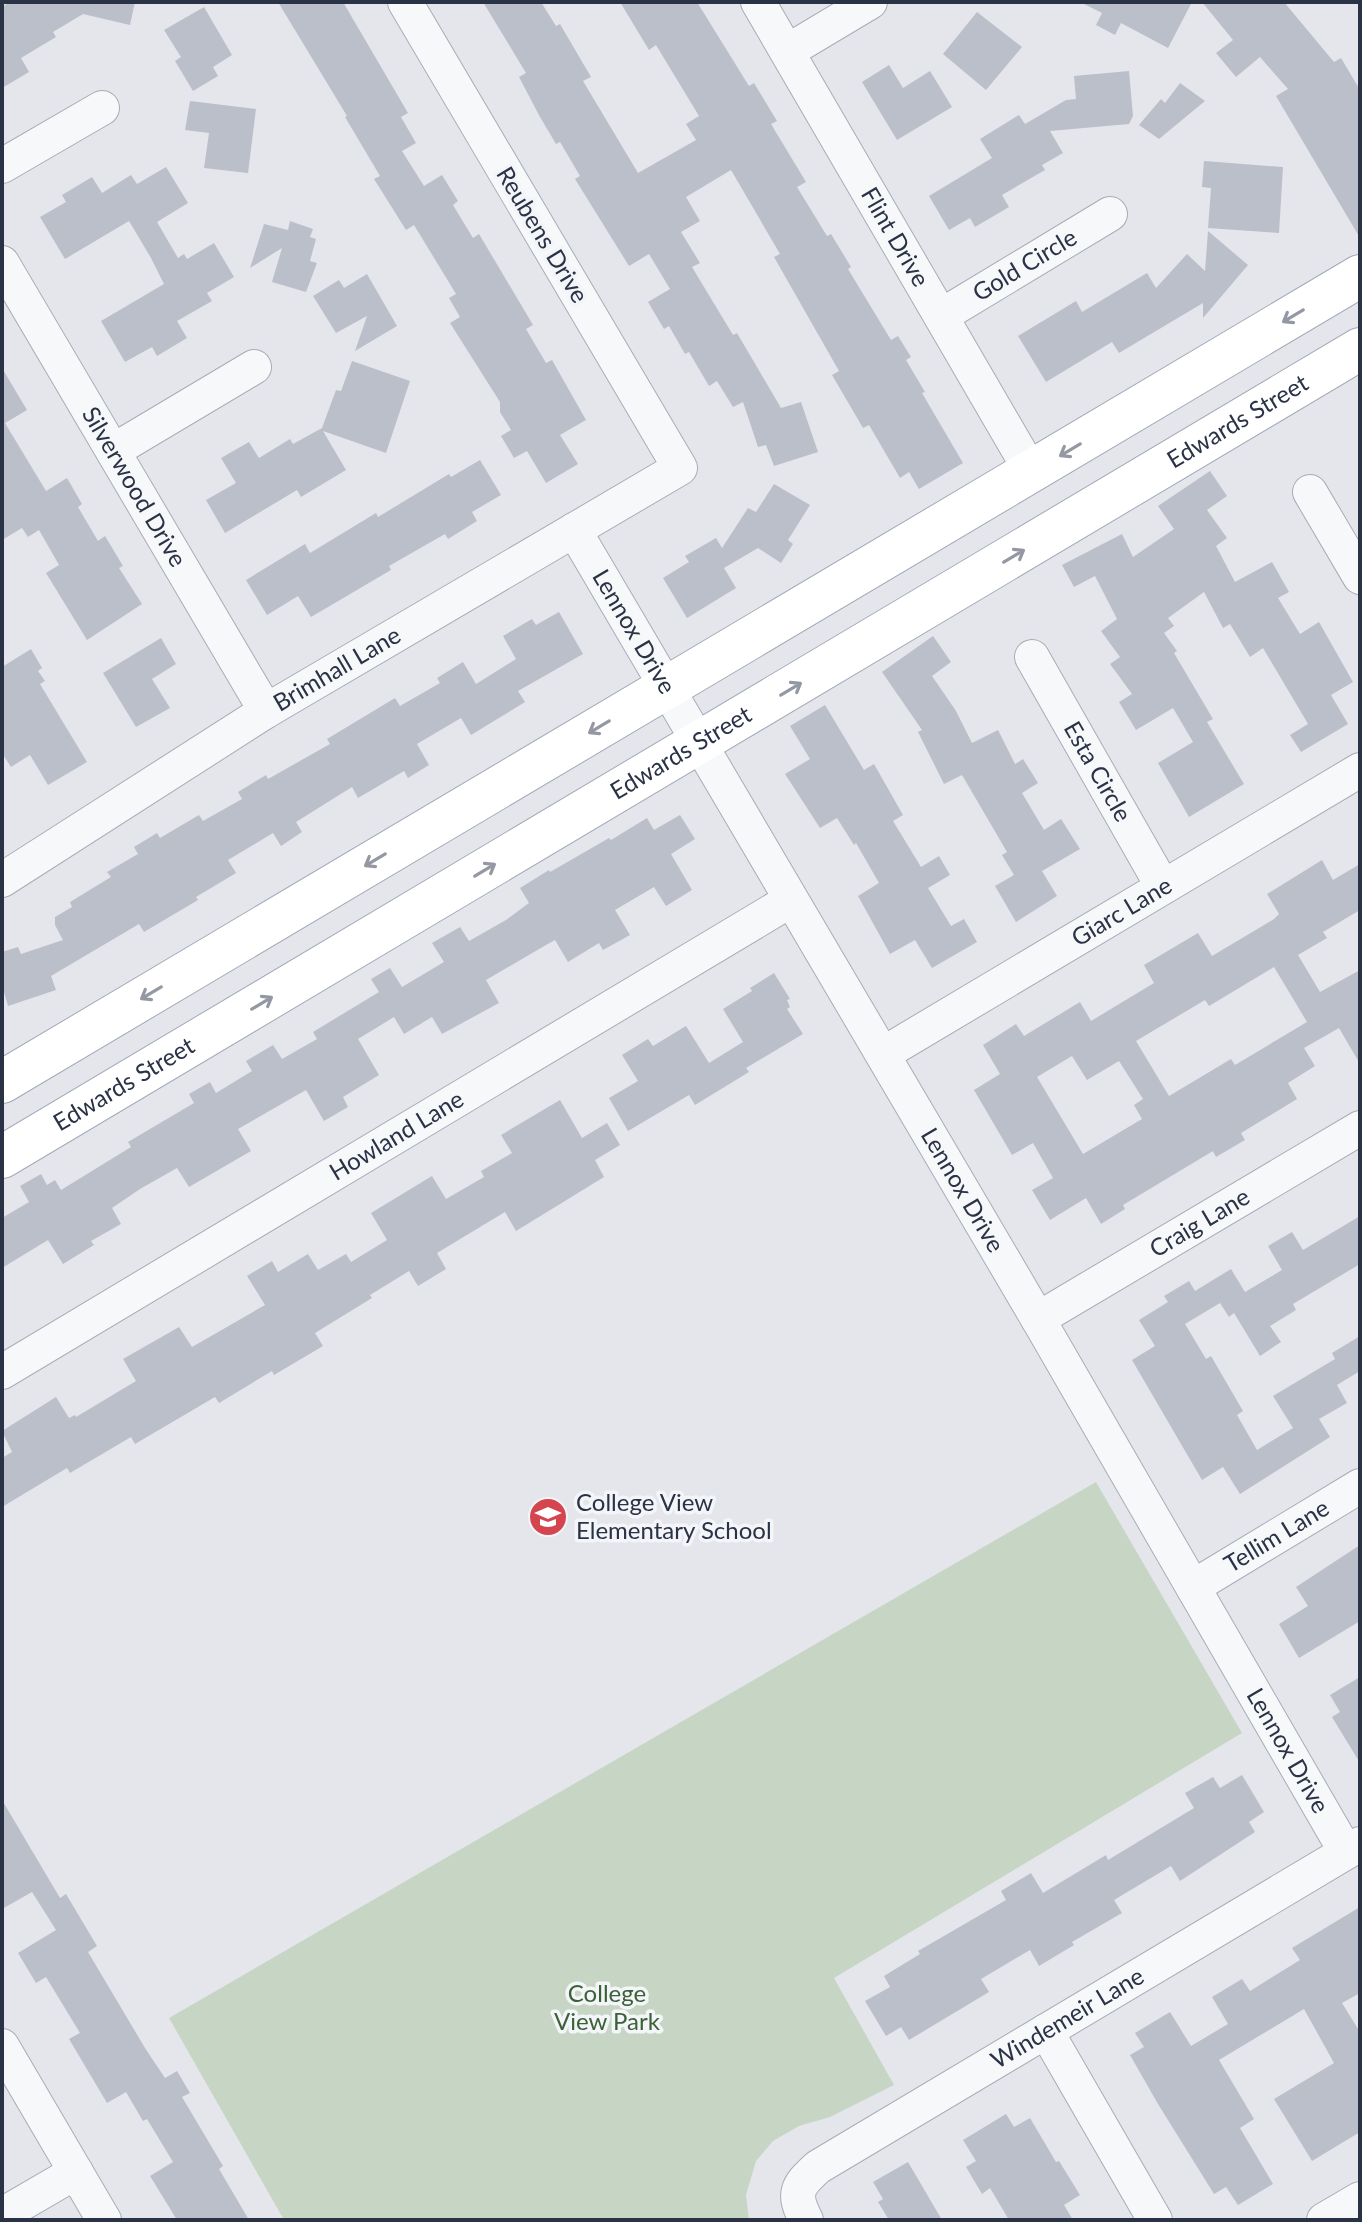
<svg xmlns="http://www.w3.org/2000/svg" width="1362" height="2222" viewBox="0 0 1362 2222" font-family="Lato,sans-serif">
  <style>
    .green { fill: #c7d6c4 }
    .building { fill: #bbbfca; fill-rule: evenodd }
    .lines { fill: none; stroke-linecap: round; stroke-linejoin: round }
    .minor-casing { stroke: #a8acb7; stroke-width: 36 }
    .major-casing { stroke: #a2a9b8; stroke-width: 44 }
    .minor { stroke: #f7f8fa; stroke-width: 34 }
    .major { stroke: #fff; stroke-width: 42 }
    .oneway { stroke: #9498a2 }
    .labels { text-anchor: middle; stroke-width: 7; stroke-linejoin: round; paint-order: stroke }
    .street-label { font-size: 24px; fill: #2a3246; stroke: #f4f5f9 }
    .poi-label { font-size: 24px; fill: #2a3246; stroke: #f4f5f9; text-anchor: start }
    .park-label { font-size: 24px; fill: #3b6237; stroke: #f4f5f9 }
  </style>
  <rect width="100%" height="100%" fill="#e4e6ec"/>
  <path class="green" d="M1096,1482L1242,1733L834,1978L894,2085L830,2117L799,2126L773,2141L756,2161L746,2195L749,2220H284L169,2018Z"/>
  <path class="building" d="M10,2H135L130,25L83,14L53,32L56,37L21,58L29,72L2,88V7Z
    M278,2H343L408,113L401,117L416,143L402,151L424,186L442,175L458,201L453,205L473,238L479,234L533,325L526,329L546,363L552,360L586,420L560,435L578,464L546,483L527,451L514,458L501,436L511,430L500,412V402L450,323L460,317L449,298L456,294L414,225L406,230L374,179L380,176L345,117L347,116Z
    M483,2H541L556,26L560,24L591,77L583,81L638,173L696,140L686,124L699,116L656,45L649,50L620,2H697L749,86L754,83L777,121L771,124L806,182L797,187L827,236L831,234L851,267L848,269L891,340L898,336L911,357L906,360L925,392L922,393L963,463L919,489L909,472L900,478L869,425L863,428L832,375L839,371L774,257L780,254L731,170L686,197L700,221L681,232L700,263L692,267L733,335L737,333L781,408L801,402L818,452L774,466L766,445L758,447L743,402L733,407L717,381L709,386L689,352L685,354L669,326L664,329L648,302L670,289L649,254L629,266L575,179L580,176L560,142L556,144L540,117L519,77L526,73Z
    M1080,2H1192L1168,48L1121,23L1115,35L1096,25L1102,13Z
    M1202,2H1284L1334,62L1341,58L1360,90V238L1276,96L1288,89L1260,57L1236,77L1216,53L1233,40Z
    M204,7L232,55L213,67L218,76L193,91L175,61L181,57L164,30Z
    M977,12L1022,47L986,90L943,54Z
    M889,65L903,88L930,71L952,107L897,140L862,82Z
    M1129,71L1133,116L1129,124L1050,131L1063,153L1042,165L1045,170L1002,195L1009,207L975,227L970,218L949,230L929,196L992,158L980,139L1019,115L1025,124L1066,100L1076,99L1074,76Z
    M1180,83L1205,101L1159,139L1139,125L1161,99L1165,103Z
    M190,101L256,109L248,173L204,168L209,133L185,130Z
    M1204,161L1283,167L1279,233L1208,228L1211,188L1202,187Z
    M166,167L188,203L157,222L178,258L184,254L187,259L214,243L234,277L207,293L212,301L177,321L187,338L157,356L152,347L125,362L101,321L164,284L151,258L129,221L65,259L40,217L66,202L62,195L92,177L102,193L131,175L137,184Z
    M290,221L313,229L310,237L316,239L310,261L317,263L306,292L272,282L282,248L250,268L264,224L288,230Z
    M1208,231L1248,265L1203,318V303L1119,353L1112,342L1046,382L1018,336L1076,301L1082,312L1147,273L1156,288L1187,254L1205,271Z
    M367,274L397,326L355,351L367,316L336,333L313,296L339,280L344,288Z
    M352,361L410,381L386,453L323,431L346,470L301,497L297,490L225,533L206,500L236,483L221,458L249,442L259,458L290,439L293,444L322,428L336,390L341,391Z
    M2,368L27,410L5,423L46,491L67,478L82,504L78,507L98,541L105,536L123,566L119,568L142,604L87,640L46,573L59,565L39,530L28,537L22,528L2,540Z
    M480,460L501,495L472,512L477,521L448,539L445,534L389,566L391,570L311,617L298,596L267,615L246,580L305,544L310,553L376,513L378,517L449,474L451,477Z
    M1210,471L1227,496L1207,510L1227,538L1216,546L1235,582L1272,562L1289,592L1278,598L1300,634L1319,622L1353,682L1331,695L1348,724L1301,752L1290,735L1308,724L1263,648L1250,657L1230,624L1223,628L1204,592L1168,618L1174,626L1164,633L1177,651L1174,653L1213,719L1207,722L1244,784L1189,817L1158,763L1193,742L1173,708L1136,730L1119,702L1132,694L1110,664L1120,657L1101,631L1117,619L1095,576L1074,587L1062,565L1122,534L1133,557L1174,529L1158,506Z
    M774,484L810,505L788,540L793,544L781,563L758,548L724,568L736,588L687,618L663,578L689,562L685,556L716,538L722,548L748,508L756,512Z
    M559,612L583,654L518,691L525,702L471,735L461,718L417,744L429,765L408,778L404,771L358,798L352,787L296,822L302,832L281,846L273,833L228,860L236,873L196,897L198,900L144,932L139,924L51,976L56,990L8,1006L2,985V952L18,947L21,954L63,940L55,925V917L72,907L70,902L111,877L107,872L138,854L134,847L157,833L160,838L199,815L203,821L242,799L238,792L266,775L268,779L330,744L327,739L395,698L400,706L440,683L437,678L463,662L476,684L516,659L503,636L532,619L536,625Z
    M933,636L951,662L932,676L956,711L972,743L998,730L1015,764L1023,759L1038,783L1022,793L1044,830L1061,819L1080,849L1042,871L1057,896L1016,922L995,886L1014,875L1002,855L1007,852L962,775L944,784L918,732L922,730L882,672Z
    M161,638L176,664L152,679L170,708L136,727L103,673Z
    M31,649L42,668L38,671L45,681L40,684L87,762L48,785L30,755L11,767L2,753V667Z
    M825,705L864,770L874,764L903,815L893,821L921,867L939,856L950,875L928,888L951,926L964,919L977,942L932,968L915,940L890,954L858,896L879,883L856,843L854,845L837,818L820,828L785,774L810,759L790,726Z
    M680,815L695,839L671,854L692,890L666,906L654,887L615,910L630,935L603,950L599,943L568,962L555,940L546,945L486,980L499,1003L442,1034L432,1017L404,1034L394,1017L358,1039L379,1075L343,1097L348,1107L324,1121L306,1090L238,1129L251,1151L189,1187L177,1168L140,1189L112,1208L121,1224L91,1241L94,1245L63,1264L48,1240L2,1268V1218L29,1202L20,1186L41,1174L47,1185L55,1180L61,1190L131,1147L128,1142L194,1103L189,1094L210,1082L216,1093L252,1071L246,1061L273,1045L282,1059L317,1039L313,1032L379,992L371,979L390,968L402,987L444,962L432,943L460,927L469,941L506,920L529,903L520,888L549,870L550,872L609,838L611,840L647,818L654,830Z
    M1322,860L1333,880L1360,864V910L1323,932L1327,938L1298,955L1320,992L1360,970V1064L1339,1028L1304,1048L1315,1066L1288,1083L1297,1099L1241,1133L1245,1140L1216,1157L1213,1151L1123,1205L1125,1209L1101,1224L1086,1198L1050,1220L1032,1190L1053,1178L1033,1143L1012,1155L974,1090L1000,1074L983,1045L1016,1024L1024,1036L1080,1002L1091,1021L1154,983L1144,965L1198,933L1212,956L1274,919L1279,914L1267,894ZM1274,967L1307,1022L1235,1065L1231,1059L1169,1096L1136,1041L1205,1000L1209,1006ZM1072,1056L1087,1080L1119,1061L1143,1099L1134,1105L1142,1119L1083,1154L1037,1077Z
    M774,973L790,999L787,1000L790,1007L787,1009L803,1034L746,1068L749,1072L695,1105L689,1095L628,1131L609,1098L638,1081L622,1055L648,1039L653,1046L686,1026L709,1063L743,1042L723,1009L752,991L750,988Z
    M560,1100L582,1138L607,1123L620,1145L595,1160L604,1177L516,1231L505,1212L437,1253L446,1269L418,1286L409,1271L370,1295L372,1298L315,1333L323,1346L274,1375L272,1371L219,1403L215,1397L135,1444L131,1437L70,1473L67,1468L2,1507V1458L12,1452L2,1431L56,1397L69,1418L75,1415L76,1417L136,1381L123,1359L179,1327L192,1347L265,1305L247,1276L272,1261L278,1272L308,1254L318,1270L346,1254L351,1262L387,1240L371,1213L432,1176L446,1199L484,1177L481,1171L512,1153L501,1135Z
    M1360,1216V1264L1293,1304L1296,1310L1270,1326L1281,1342L1260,1356L1234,1313L1229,1317L1220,1303L1185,1324L1206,1359L1211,1356L1243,1411L1237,1415L1257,1450L1293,1428L1273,1396L1335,1359L1332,1353L1360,1336V1371L1337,1385L1347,1403L1319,1419L1330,1437L1240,1494L1223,1467L1202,1480L1132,1360L1155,1346L1139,1320L1168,1302L1164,1296L1189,1281L1195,1291L1231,1269L1245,1292L1282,1270L1268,1246L1292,1232L1303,1250Z
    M1360,1545V1621L1299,1658L1279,1624L1308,1606L1296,1587Z
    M1360,1677V1763L1332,1717L1340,1712L1330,1695Z
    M1242,1775L1264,1812L1249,1822L1255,1832L1180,1881L1171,1866L1114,1900L1122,1913L1072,1942L1074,1945L1039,1966L1030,1950L981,1979L989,1992L909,2040L901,2027L886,2036L865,2001L890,1987L884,1976L920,1954L918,1951L1006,1900L1001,1891L1031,1873L1043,1893L1106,1855L1108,1860L1194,1808L1185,1793L1213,1777L1220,1788Z
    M2,1800L60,1898L66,1894L97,1946L88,1952L145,2048L165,2078L177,2071L190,2093L182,2097L223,2166L219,2169L249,2220H177L150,2176L173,2162L147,2119L143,2121L126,2092L107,2103L69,2039L80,2033L46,1977L36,1983L18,1953L56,1930L32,1892L2,1909Z
    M1360,1907V1993L1342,2003L1360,2032V2132L1312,2161L1274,2099L1334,2063L1304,2009L1219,2060L1254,2119L1240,2128L1273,2184L1238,2205L1226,2187L1214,2194L1158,2104L1130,2055L1144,2047L1135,2033L1170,2012L1191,2046L1228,2024L1212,1997L1242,1979L1250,1991L1300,1960L1292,1948Z
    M1006,2114L1014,2127L1030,2118L1056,2162L1059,2161L1080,2195L1064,2205L1073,2220H1009L990,2188L982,2194L966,2167L976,2161L963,2140Z
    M908,2162L942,2220H889L878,2202L883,2199L873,2182Z"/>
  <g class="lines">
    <g class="minor-casing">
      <g id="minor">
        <path id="s1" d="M758,2L1032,473"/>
        <path d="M788,51L870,2"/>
        <path d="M2,166L102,108"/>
        <path id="s2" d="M2,263L266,711"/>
        <path id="s3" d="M941,316L1110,214"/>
        <path d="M113,451L254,367"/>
        <path d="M1310,492L1360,577"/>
        <path id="s4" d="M574,530L1038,1319L1346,1852"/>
        <path id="s5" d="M1032,657L1163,887"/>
        <path id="s6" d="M2,880L266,711L680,468L405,2"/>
        <path id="s7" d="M883,1054L1360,770"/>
        <path id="s8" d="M1038,1319L1360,1128"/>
        <path id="s9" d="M2,1372L791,900"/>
        <path id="s10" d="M1193,1587L1360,1486"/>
        <path d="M1046,2031L1155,2220"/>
        <path d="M2,2046L104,2220"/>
        <path d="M2,2215L76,2172"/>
        <path id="s11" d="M806,2220C792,2193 797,2186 818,2167L1360,1844"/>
        <path d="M1324,2220L1360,2199"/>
      </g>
    </g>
    <g class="major-casing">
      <g id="major">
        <path d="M2,1082L1360,276"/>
        <path id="s12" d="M2,1157L1360,349"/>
      </g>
    </g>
    <use href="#minor" class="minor"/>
    <use href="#major" class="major"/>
  </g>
  <defs><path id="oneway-shaft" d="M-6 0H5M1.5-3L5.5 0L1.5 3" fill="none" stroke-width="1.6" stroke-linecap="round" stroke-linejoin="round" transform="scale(2)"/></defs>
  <g class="oneway">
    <use href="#oneway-shaft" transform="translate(1293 316) rotate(149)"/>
    <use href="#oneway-shaft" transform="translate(1070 450) rotate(149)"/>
    <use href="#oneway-shaft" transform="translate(1014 556) rotate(-31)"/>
    <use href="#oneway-shaft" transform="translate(791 689) rotate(-31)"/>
    <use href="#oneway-shaft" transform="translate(599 727) rotate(149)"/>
    <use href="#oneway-shaft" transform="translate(375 860) rotate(149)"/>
    <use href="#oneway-shaft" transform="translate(485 870) rotate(-31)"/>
    <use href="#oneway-shaft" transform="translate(151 993) rotate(149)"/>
    <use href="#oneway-shaft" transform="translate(262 1003) rotate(-31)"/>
  </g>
  <defs>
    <g id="school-disc" transform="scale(2)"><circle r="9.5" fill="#d4454f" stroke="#f4f5f9"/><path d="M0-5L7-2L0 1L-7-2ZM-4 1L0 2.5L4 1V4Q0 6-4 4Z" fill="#fff"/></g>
  </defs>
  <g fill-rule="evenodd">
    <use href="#school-disc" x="548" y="1517"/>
  </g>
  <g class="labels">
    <g class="street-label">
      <text transform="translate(542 235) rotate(59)" y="8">Reubens Drive</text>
      <text dy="8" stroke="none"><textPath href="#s1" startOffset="272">Flint Drive</textPath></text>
      <text dy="8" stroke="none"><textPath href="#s3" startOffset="98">Gold Circle</textPath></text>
      <text dy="8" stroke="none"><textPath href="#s12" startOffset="1438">Edwards Street</textPath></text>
      <text dy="8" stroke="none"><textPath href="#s2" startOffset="260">Silverwood Drive</textPath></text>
      <text dy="8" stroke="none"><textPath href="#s4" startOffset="118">Lennox Drive</textPath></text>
      <text dy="8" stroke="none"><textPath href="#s6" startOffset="396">Brimhall Lane</textPath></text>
      <text dy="8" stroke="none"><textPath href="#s12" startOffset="790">Edwards Street</textPath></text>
      <text dy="8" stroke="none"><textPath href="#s5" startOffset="132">Esta Circle</textPath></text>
      <text dy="8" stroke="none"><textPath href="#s7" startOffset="278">Giarc Lane</textPath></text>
      <text dy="8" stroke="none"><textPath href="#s12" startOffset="142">Edwards Street</textPath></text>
      <text dy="8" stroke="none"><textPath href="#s9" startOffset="460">Howland Lane</textPath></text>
      <text dy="8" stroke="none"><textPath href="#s4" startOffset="766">Lennox Drive</textPath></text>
      <text dy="8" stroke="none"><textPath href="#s8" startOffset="188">Craig Lane</textPath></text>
      <text dy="8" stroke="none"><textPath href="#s10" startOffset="98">Tellim Lane</textPath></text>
      <text dy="8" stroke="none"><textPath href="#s4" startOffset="1414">Lennox Drive</textPath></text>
      <text dy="8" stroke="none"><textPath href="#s11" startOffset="352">Windemeir Lane</textPath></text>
    </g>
    <g class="poi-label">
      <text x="576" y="1511">College View<tspan x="576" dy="28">Elementary School</tspan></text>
    </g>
    <g class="park-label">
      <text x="607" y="2002">College<tspan x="607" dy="28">View Park</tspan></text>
    </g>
  </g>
  <rect width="1362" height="2222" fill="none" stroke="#2a3246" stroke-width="8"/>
</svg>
